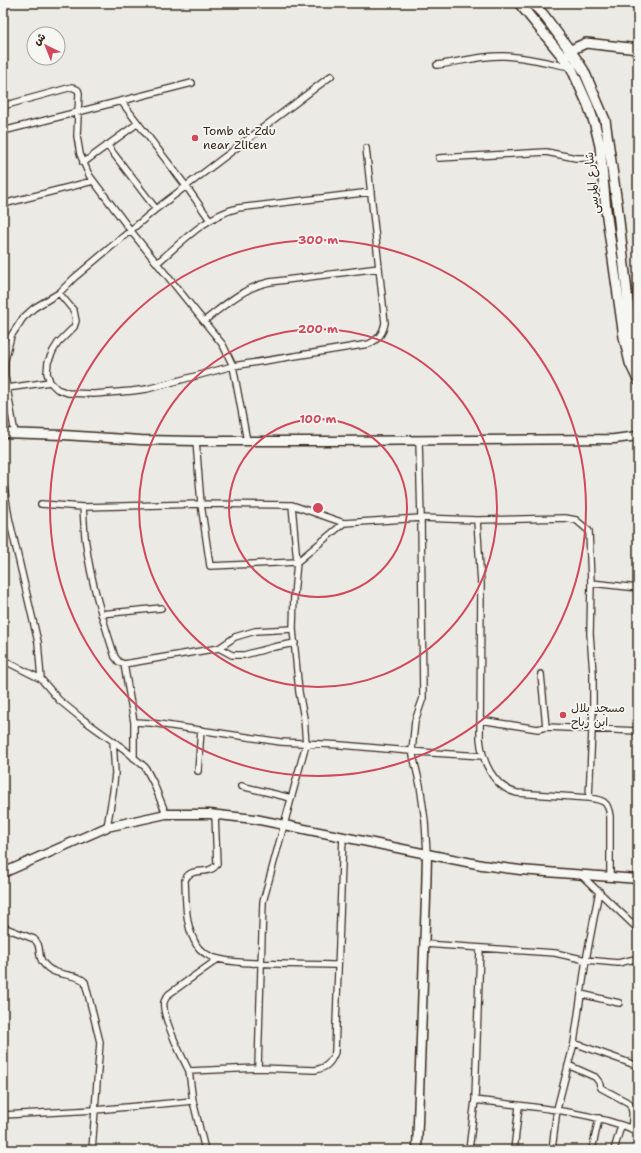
<svg xmlns="http://www.w3.org/2000/svg" width="641" height="1153" viewBox="0 0 641 1153" font-family="'Shantell Sans','Playpen Sans Arabic',sans-serif">
  <style>
    .lines { fill: none; stroke-linecap: round; stroke-linejoin: round }
    .street-casing { stroke: #3b2a1e; stroke-width: 8 }
    .secondary-casing { stroke: #3b2a1e; stroke-width: 11 }
    .primary-casing { stroke: #3b2a1e; stroke-width: 12 }
    .street { stroke: #f6f6f2; stroke-width: 5.5 }
    .secondary { stroke: #f6f6f2; stroke-width: 8 }
    .primary { stroke: #f6f6f2; stroke-width: 9 }
    .ring { fill: none; stroke: #d1495b; stroke-width: 2 }
    .poi-dot { fill: #d1495b; stroke: #f6f6f2; stroke-width: 1.5 }
    .labels { text-anchor: middle; stroke-width: 3.5; stroke-linejoin: round; paint-order: stroke }
    .poi-label { font-size: 12px; fill: #3b2a1e; stroke: #f6f6f2; text-anchor: start }
    .street-label { font-size: 12px; fill: #3b2a1e; stroke: #f6f6f2 }
    .centre { fill: #d1495b; stroke: #f6f6f2; stroke-width: 2 }
    .ring-label { font-size: 12px; text-anchor: middle; font-weight: bold; fill: #d1495b; stroke: #f6f6f2; stroke-width: 3.5; stroke-linejoin: round; paint-order: stroke }
  </style>
  <rect width="100%" height="100%" fill="#ebeae5"/>
  <filter id="ink" filterUnits="userSpaceOnUse"><feTurbulence type="fractalNoise" baseFrequency=".025" numOctaves="2"/><feDisplacementMap in="SourceGraphic" scale="8" xChannelSelector="R" yChannelSelector="G"/><feConvolveMatrix kernelMatrix="1 2 1 2 8 2 1 2 1" color-interpolation-filters="sRGB"/></filter>
  <g filter="url(#ink)">
    <g class="lines">
      <g class="street-casing">
        <path id="street" d="M437,65C459,62 482,55 504,56C527,57 548,63 571,67
          M121,101L186,186L210,220
          M3,106L72,87L78,90L79,93L77,136L80,154L89,175L131,231L223,345L233,366L247,441
          M3,131L192,83
          M107,145L156,209
          M439,158L546,152L576,158H601
          M83,163L138,123
          M3,204L93,181
          M157,263C182,242 206,216 238,208L371,192
          M59,293L74,311L76,321L74,327L58,343L53,351L48,362L47,373L50,382L57,389L68,393L94,394L132,391L147,389L233,366L369,344C379,339 383,333 385,323L366,148
          M204,321C225,305 244,287 270,282L379,268
          M7,388L50,382
          M15,434L5,376V360L11,336L23,318L34,308L59,293L74,278L156,209L331,76
          M196,441L201,504L210,566L297,562L344,523
          M419,441L421,518L423,698L415,721L412,751L420,785L425,821L427,854
          M3,481L9,518L38,642L41,679L59,700L81,718L124,749L145,767L153,782L166,814
          M41,504L83,507L201,504L292,505
          M83,507C84,519 84,532 86,544C91,583 103,620 115,657L119,662L124,664L219,648L235,637L255,631L293,629
          M477,520L565,518L576,520L589,531L591,583L590,634L593,673V708L589,798
          M591,583L638,588
          M101,614L161,608
          M219,648L232,655H244L274,647L295,643
          M3,660L41,679
          M124,664L134,722
          M541,674L546,727
          M480,720L538,729L546,727L638,731
          M134,758V722L151,723L281,742L341,745L433,753L483,756
          M198,771L201,730
          M241,786L291,798
          M215,814L217,864C209,877 191,865 185,880C186,899 185,923 194,940C196,946 202,952 208,955C216,960 228,961 238,962C271,965 305,964 338,965
          M107,827L113,792L115,773L113,741
          M581,875L638,929
          M3,927L34,939C44,947 34,957 48,968C59,977 77,973 85,982L100,1042L92,1150
          M425,944L555,953L586,960L618,963L635,959L638,957
          M581,994L619,1003
          M574,1043L638,1066
          M568,1065L595,1077L599,1082L601,1088L629,1103C634,1110 632,1120 631,1129
          M258,1068L263,902L306,744L304,718L299,692L293,629L294,595L297,562L292,505L344,523L421,518L477,520L481,584L480,738C482,761 493,787 517,793L589,798C603,800 608,801 610,816V877
          M189,1071C182,1057 161,1016 164,1002C165,999 167,996 169,994L218,959
          M475,1100C531,1107 585,1110 638,1131
          M3,1115L95,1110L193,1101
          M205,1150L193,1101L189,1071L258,1068L315,1070C326,1068 331,1063 335,1052C338,980 341,908 343,836
          M469,1150L475,1100L480,948
          M514,1150L519,1106
          M552,1150L557,1109L574,1043L586,960L599,891
          M592,1150L599,1118
          M614,1150L621,1126"/>
      </g>
      <g class="secondary-casing">
        <path id="secondary" d="M3,433L63,435L141,440L196,441H326L614,439L638,436
          M427,854L482,865L520,870L638,879
          M3,873L107,827L166,814H209L255,819L427,854L426,897L417,1150"/>
      </g>
      <g class="primary-casing">
        <path id="primary" d="M519,3L571,67L588,105L595,125L600,146L606,210L624,337L630,363L638,380
          M532,3L543,14L577,60L584,71L605,120L617,203L630,319L635,349L638,358
          M567,56L575,48L586,43L638,49"/>
      </g>
      <use href="#street" class="street"/>
      <use href="#secondary" class="secondary"/>
      <use href="#primary" class="primary"/>
    </g>
  </g>
  <g class="ring">
    <circle cx="318" cy="508" r="89"/>
    <circle cx="318" cy="508" r="179"/>
    <circle cx="318" cy="508" r="268"/>
  </g>
  <g class="poi-dot">
    <circle cx="195" cy="138" r="4"/>
    <circle cx="563" cy="715" r="4"/>
  </g>
  <g class="labels">
    <g class="poi-label">
      <text x="203" y="135">Tomb at Zdu<tspan x="203" dy="14">near Zliten</tspan></text>
      <text x="571" y="712">مسجد بلال<tspan x="571" dy="14">ابن رباح</tspan></text>
    </g>
    <g class="street-label">
      <text transform="translate(592 183) rotate(-96)" y="4">شارع المرسى</text>
    </g>
  </g>
  <circle cx="318" cy="508" r="6" class="centre"/>
  <g class="ring-label">
    <text x="318" y="244">300 m</text>
    <text x="318" y="333">200 m</text>
    <text x="318" y="423">100 m</text>
  </g>
  <rect width="641" height="1153" fill="none" stroke="#f6f6f2" stroke-width="16"/>
  <rect x="8" y="8" width="625" height="1137" fill="none" stroke="#3b2a1e" stroke-width="1.5" filter="url(#ink)"/>
  <g transform="translate(46 46) rotate(317)"><circle r="19" fill="#f6f6f2" stroke="#aba49d"/>
  <path d="M0-3L7 15L0 10L-7 15Z" fill="#d1495b"/>
  <text y="-6" font-size="11" font-weight="bold" text-anchor="middle" fill="#3b2a1e">ش</text>
  </g>
</svg>
